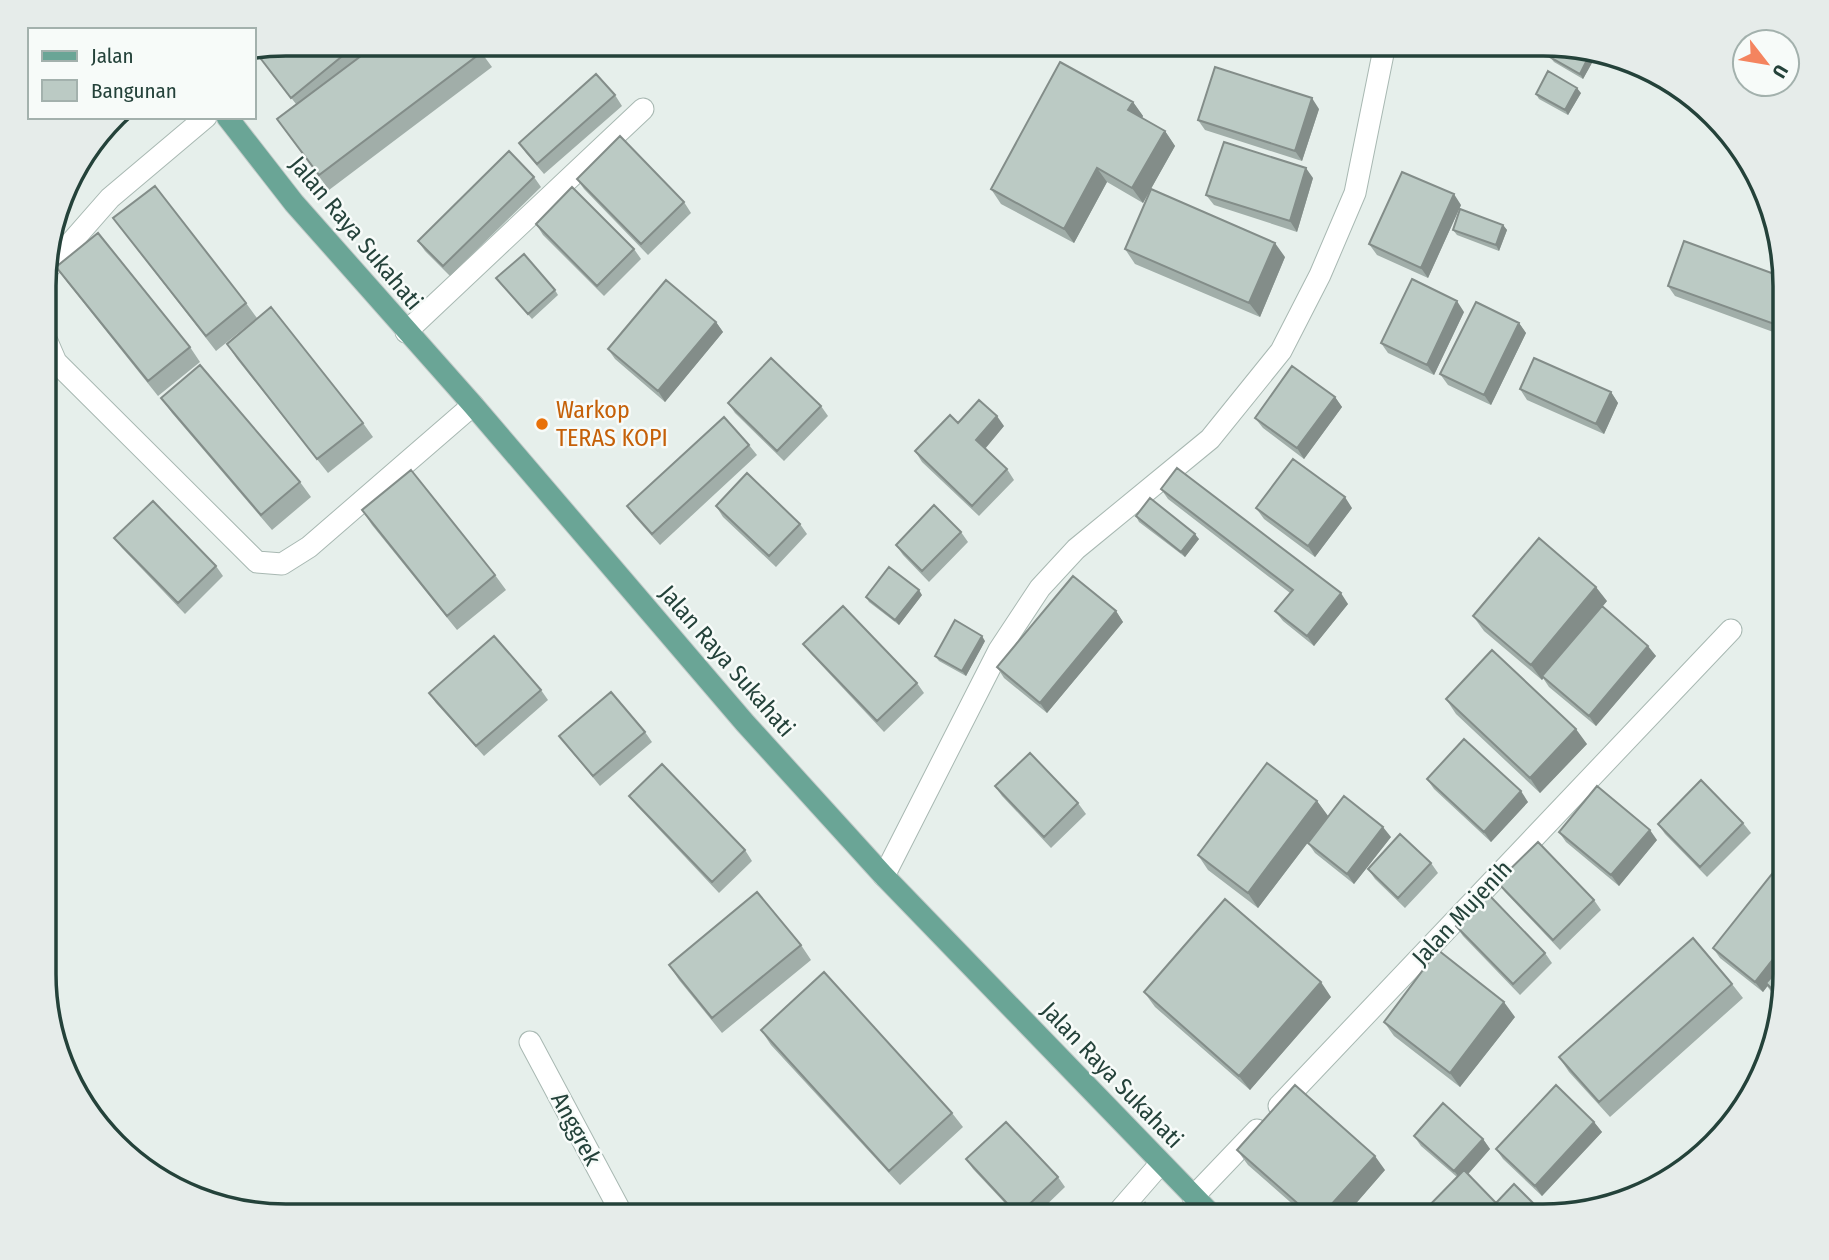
<svg xmlns="http://www.w3.org/2000/svg" width="1829" height="1260" viewBox="0 0 1829 1260" font-family="'Fira Sans Condensed',sans-serif">
  <style>
    .lines { fill: none; stroke-linecap: round; stroke-linejoin: round }
    .minor-casing { stroke: #a8b8b2; stroke-width: 23 }
    .major-casing { stroke: #c2cac8; stroke-width: 23 }
    .minor { stroke: #fff; stroke-width: 21 }
    .major { stroke: #6aa596; stroke-width: 21 }
    .wall { fill: #a1aea9 }
    .shaded-wall { fill: #838d89 }
    .building { fill: #bbcac4; stroke: #838d89; stroke-width: 2 }
    .food-dot { fill: #e8710a; stroke: #f7fbf9; stroke-width: 2.5 }
    .labels { text-anchor: middle; stroke-width: 5; stroke-linejoin: round; paint-order: stroke }
    .street-label { font-size: 24px; fill: #24423a; stroke: #f7fbf9 }
    .food-label { font-size: 24px; fill: #c56008; stroke: #f7fbf9; text-anchor: start }
    .rim { fill: none; stroke: #24423a; stroke-width: 3.5 }
  </style>
  <rect width="100%" height="100%" fill="#e6efeb"/>
  <g class="lines">
    <g class="minor-casing">
      <path id="minor" d="M46,271L110,198L206,117
        M406,332L643,109
        M46,339L56,362L257,562L282,564L309,547L473,405
        M884,876L999,650L1040,588L1076,549L1210,439L1281,351L1320,275L1355,193L1385,44
        M530,1042L623,1216
        M1279,1106L1731,630
        M1193,1197L1257,1130
        M1115,1216L1161,1163"/>
    </g>
    <g class="major-casing">
      <path id="major" d="M227,117L294,203L473,405L745,723L884,876L1213,1216"/>
    </g>
    <use href="#minor" class="minor"/>
    <use href="#major" class="major"/>
  </g>
  <path class="wall" d="M286,44H475L492,67L329,190L277,119L296,104L261,59Z
    M1550,57L1593,61L1583,79L1554,62Z
    M1581,93L1568,115L1539,99L1536,94Z
    M615,95L622,106L544,174L526,153L519,143Z
    M1133,102L1143,116L1142,118L1165,131L1175,146L1143,203L1107,182L1074,243L1001,204L991,189Z
    M1319,109L1302,161L1205,130L1198,120Z
    M534,177L541,187L450,276L425,251L418,241Z
    M1313,178L1297,232L1214,205L1206,195Z
    M577,179L684,202L691,213L648,255L584,189Z
    M1461,205L1428,278L1377,255L1369,244Z
    M113,218L246,303L257,318L216,351Z
    M536,224L634,249L641,259L604,296L543,235Z
    M1503,225L1507,230L1499,251L1457,235L1453,230Z
    M1125,249L1285,257L1260,317L1135,264Z
    M56,267L190,347L200,362L158,396L67,282Z
    M496,278L555,290L558,295L532,319Z
    M1785,278L1784,336L1675,296L1668,286Z
    M1464,312L1434,375L1388,353L1381,343Z
    M716,322L723,332L665,402L615,359L608,349Z
    M1519,323L1526,333L1491,405L1448,385L1440,374Z
    M227,344L363,423L373,437L328,473L237,359Z
    M1520,389L1611,392L1618,403L1604,434L1527,400Z
    M1335,397L1342,407L1304,459L1263,428L1255,418Z
    M161,398L300,482L311,497L272,530L172,413Z
    M728,403L821,406L828,416L784,461L735,413Z
    M1004,426L985,449L1007,469L1014,480L979,516L922,462L915,451Z
    M749,445L757,455L660,545L634,516L627,506Z
    M1161,489L1348,604L1314,646L1283,621L1275,611L1290,593L1168,499Z
    M716,506L800,524L807,534L776,567L723,517Z
    M1256,508H1352L1315,557L1264,519Z
    M362,510L495,575L506,590L457,630L372,525Z
    M1136,516L1199,539L1185,557L1139,522Z
    M961,532L968,542L929,582L903,555L896,545Z
    M114,538L216,566L223,576L185,614L122,548Z
    M922,595L899,625L869,602L866,597Z
    M1607,601L1602,607L1656,656L1596,726L1549,687L1543,678L1542,680L1484,631L1473,616Z
    M1116,611L1123,622L1047,713L1004,678L997,667Z
    M985,641L966,676L939,661L935,656Z
    M803,644L917,683L924,693L884,732L811,654Z
    M541,690L548,700L484,756L436,703L429,693Z
    M1446,699L1587,744L1540,793L1456,714Z
    M645,732L652,742L600,786L567,746L559,736Z
    M1427,779L1528,802L1491,842L1434,789Z
    M995,786L1078,803L1086,814L1051,848L1002,796Z
    M629,796L745,850L752,861L719,893L637,806Z
    M1317,801L1328,816L1258,908L1208,870L1198,855Z
    M1743,823L1751,833L1707,877L1665,834L1658,824Z
    M1559,832L1657,840L1619,886L1566,842Z
    M1391,837L1354,884L1315,853L1308,843Z
    M1431,863L1438,873L1405,908L1375,879L1368,869Z
    M1497,882L1594,900L1601,910L1560,950L1505,892Z
    M1456,926L1545,953L1552,963L1520,995L1463,936Z
    M801,945L811,960L722,1033L679,980L669,965Z
    M1713,948L1785,990L1782,1003L1773,994L1767,986L1763,992L1720,958Z
    M1732,984L1743,998L1610,1117L1569,1072L1559,1057Z
    M1144,992L1331,997L1250,1090L1155,1007Z
    M1515,1017L1460,1087L1394,1036L1384,1022Z
    M761,1030L952,1113L963,1127L900,1185L771,1045Z
    M1594,1122L1602,1132L1542,1196L1503,1159L1496,1149Z
    M1414,1136L1483,1139L1490,1149L1468,1174L1496,1203L1546,1216H1419L1457,1177L1421,1146Z
    M1237,1150L1385,1170L1345,1216H1306L1248,1165Z
    M966,1159L1058,1177L1065,1187L1035,1216H1017L973,1169Z"/>
  <path class="shaded-wall" d="M1589,56L1593,61L1583,79L1580,74Z
    M1577,88L1581,93L1568,115L1565,110Z
    M1312,98L1319,109L1302,161L1295,151Z
    M1133,102L1143,116L1138,125L1128,110Z
    M1165,131L1175,146L1143,203L1132,188Z
    M1097,168L1107,182L1074,243L1064,229Z
    M1306,168L1313,178L1297,232L1290,221Z
    M1454,194L1461,205L1428,278L1421,268Z
    M1503,225L1507,230L1499,251L1496,245Z
    M1275,243L1285,257L1260,317L1249,303Z
    M1457,301L1464,312L1434,375L1427,365Z
    M1785,304V333L1784,336L1777,325Z
    M716,322L723,332L665,402L658,391Z
    M1519,323L1526,333L1491,405L1484,395Z
    M1611,392L1618,403L1604,434L1596,424Z
    M1335,397L1342,407L1304,459L1297,448Z
    M997,416L1004,426L983,451L976,440Z
    M1345,497L1352,508L1315,557L1308,546Z
    M1195,534L1199,539L1185,557L1181,552Z
    M1596,587L1607,601L1542,680L1531,665Z
    M919,590L922,595L899,625L895,620Z
    M1341,593L1348,604L1314,646L1307,636Z
    M1116,611L1123,622L1047,713L1040,703Z
    M982,636L985,641L966,676L962,671Z
    M1648,646L1656,656L1596,726L1589,716Z
    M1576,729L1587,744L1540,793L1530,778Z
    M1521,791L1528,802L1491,842L1484,832Z
    M1317,801L1328,816L1258,908L1248,893Z
    M1383,827L1391,837L1354,884L1347,874Z
    M1650,830L1657,840L1619,886L1611,875Z
    M1785,944V964L1763,992L1755,982Z
    M1321,982L1331,997L1250,1090L1239,1076Z
    M1504,1002L1515,1017L1460,1087L1450,1073Z
    M1594,1122L1602,1132L1542,1196L1535,1186Z
    M1483,1139L1490,1149L1462,1181L1454,1171Z
    M1375,1156L1385,1170L1345,1216H1321Z"/>
  <path class="building" d="M286,44H357L291,98L261,59L279,45Z
    M377,44H475L482,52L319,175L277,119Z
    M1557,44L1574,47L1589,56L1580,74L1550,57Z
    M1060,62L1133,102L1128,110L1165,131L1132,188L1097,168L1064,229L991,189Z
    M1215,67L1312,98L1295,151L1198,120Z
    M1548,71L1577,88L1565,110L1536,94Z
    M596,74L615,95L537,164L519,143Z
    M620,136L684,202L641,244L577,179Z
    M1224,142L1306,168L1290,221L1206,195Z
    M509,151L534,177L443,266L418,241Z
    M1402,172L1454,194L1421,268L1369,244Z
    M155,186L246,303L206,336L113,218Z
    M572,187L634,249L597,286L536,224Z
    M1151,189L1275,243L1249,303L1125,249Z
    M1460,209L1503,225L1496,245L1453,230Z
    M98,233L190,347L148,381L56,267Z
    M1684,241L1785,278V304L1777,325L1668,286Z
    M524,254L555,290L528,314L496,278Z
    M1412,279L1457,301L1427,365L1381,343Z
    M666,280L716,322L658,391L608,349Z
    M1476,302L1519,323L1484,395L1440,374Z
    M271,307L363,423L317,459L227,344Z
    M771,358L821,406L777,451L728,403Z
    M1534,358L1611,392L1596,424L1520,389Z
    M200,365L300,482L261,515L161,398Z
    M1292,366L1335,397L1297,448L1255,418Z
    M979,400L997,416L976,440L1007,469L972,506L915,451L950,415L958,423Z
    M724,417L749,445L652,534L627,506Z
    M1293,459L1345,497L1308,546L1256,508Z
    M1177,468L1341,593L1307,636L1275,611L1293,590L1161,489Z
    M411,470L495,575L447,616L362,510Z
    M747,473L800,524L769,556L716,506Z
    M1150,498L1195,534L1181,552L1136,516Z
    M153,501L216,566L178,603L114,538Z
    M934,505L961,532L922,571L896,545Z
    M1539,538L1596,587L1531,665L1473,616Z
    M889,567L919,590L895,620L866,597Z
    M1073,576L1116,611L1040,703L997,667Z
    M843,606L917,683L877,721L803,644Z
    M1602,606L1648,646L1589,716L1542,676Z
    M955,620L982,636L962,671L935,656Z
    M494,636L541,690L476,746L429,693Z
    M1492,650L1576,729L1530,778L1446,699Z
    M611,692L645,732L593,776L559,736Z
    M1464,739L1521,791L1484,832L1427,779Z
    M1030,753L1078,803L1044,837L995,786Z
    M1267,763L1317,801L1248,893L1198,855Z
    M662,764L745,850L712,882L629,796Z
    M1701,780L1743,823L1700,867L1658,824Z
    M1597,786L1650,830L1611,875L1559,832Z
    M1344,796L1383,827L1347,874L1308,843Z
    M1400,834L1431,863L1398,898L1368,869Z
    M1538,842L1594,900L1553,940L1497,882Z
    M1772,874L1785,884V944L1755,982L1713,948Z
    M757,892L801,945L712,1018L669,965Z
    M1489,895L1545,953L1513,984L1456,926Z
    M1225,899L1321,982L1239,1076L1144,992Z
    M1693,938L1732,984L1599,1102L1559,1057Z
    M1438,950L1504,1002L1450,1073L1384,1022Z
    M1785,962V990L1783,1000L1766,983Z
    M824,972L952,1113L889,1171L761,1030Z
    M1295,1085L1375,1156L1321,1216H1312L1237,1150Z
    M1556,1085L1594,1122L1535,1186L1496,1149Z
    M1443,1103L1483,1139L1454,1171L1414,1136Z
    M1006,1122L1058,1177L1018,1215L966,1159Z
    M1464,1170L1496,1203L1514,1184L1546,1216H1419Z
    M1145,1203L1157,1216H1130Z"/>
  <circle class="food-dot" cx="542" cy="424" r="7"/>
  <g class="labels">
    <g class="street-label">
      <text transform="translate(356 233) rotate(50)" y="8">Jalan Raya Sukahati</text>
      <text transform="translate(727 661) rotate(49)" y="8">Jalan Raya Sukahati</text>
      <text transform="translate(1462 913) rotate(-47)" y="8">Jalan Mujenih</text>
      <text transform="translate(1112 1075) rotate(46)" y="8">Jalan Raya Sukahati</text>
      <text transform="translate(576 1129) rotate(62)" y="8">Anggrek</text>
    </g>
    <g class="food-label">
      <text x="556" y="418">Warkop<tspan x="556" dy="28">TERAS KOPI</tspan></text>
    </g>
  </g>
  <path d="M0 0H1829V1260H0ZM286 56H1543A230 230 0 0 1 1773 286V974A230 230 0 0 1 1543 1204H286A230 230 0 0 1 56 974V286A230 230 0 0 1 286 56Z" fill="#e6ecea" fill-rule="evenodd"/>
  <path class="rim" d="M286 56H1543A230 230 0 0 1 1773 286V974A230 230 0 0 1 1543 1204H286A230 230 0 0 1 56 974V286A230 230 0 0 1 286 56Z"/>
  <rect x="28" y="28" width="228" height="91" fill="#f7fbf9" stroke="#a3b1ad" stroke-width="2"/>
  <rect x="42" y="51" width="35" height="10" fill="#6aa596" stroke="#a3b1ad" stroke-width="2"/>
  <text x="91" y="63" font-size="21" fill="#24423a">Jalan</text>
  <rect x="42" y="80" width="35" height="21" fill="#bbcac4" stroke="#a3b1ad" stroke-width="2"/>
  <text x="91" y="98" font-size="21" fill="#24423a">Bangunan</text>
  <g transform="translate(1766 63) rotate(121)"><circle r="33" fill="#f7fbf9" stroke="#a3b1ad" stroke-width="2"/>
  <path d="M0-5L12 26L0 18L-12 26Z" fill="#f4845f"/>
  <text y="-10" font-size="19" font-weight="bold" text-anchor="middle" fill="#24423a">U</text>
  </g>
</svg>
